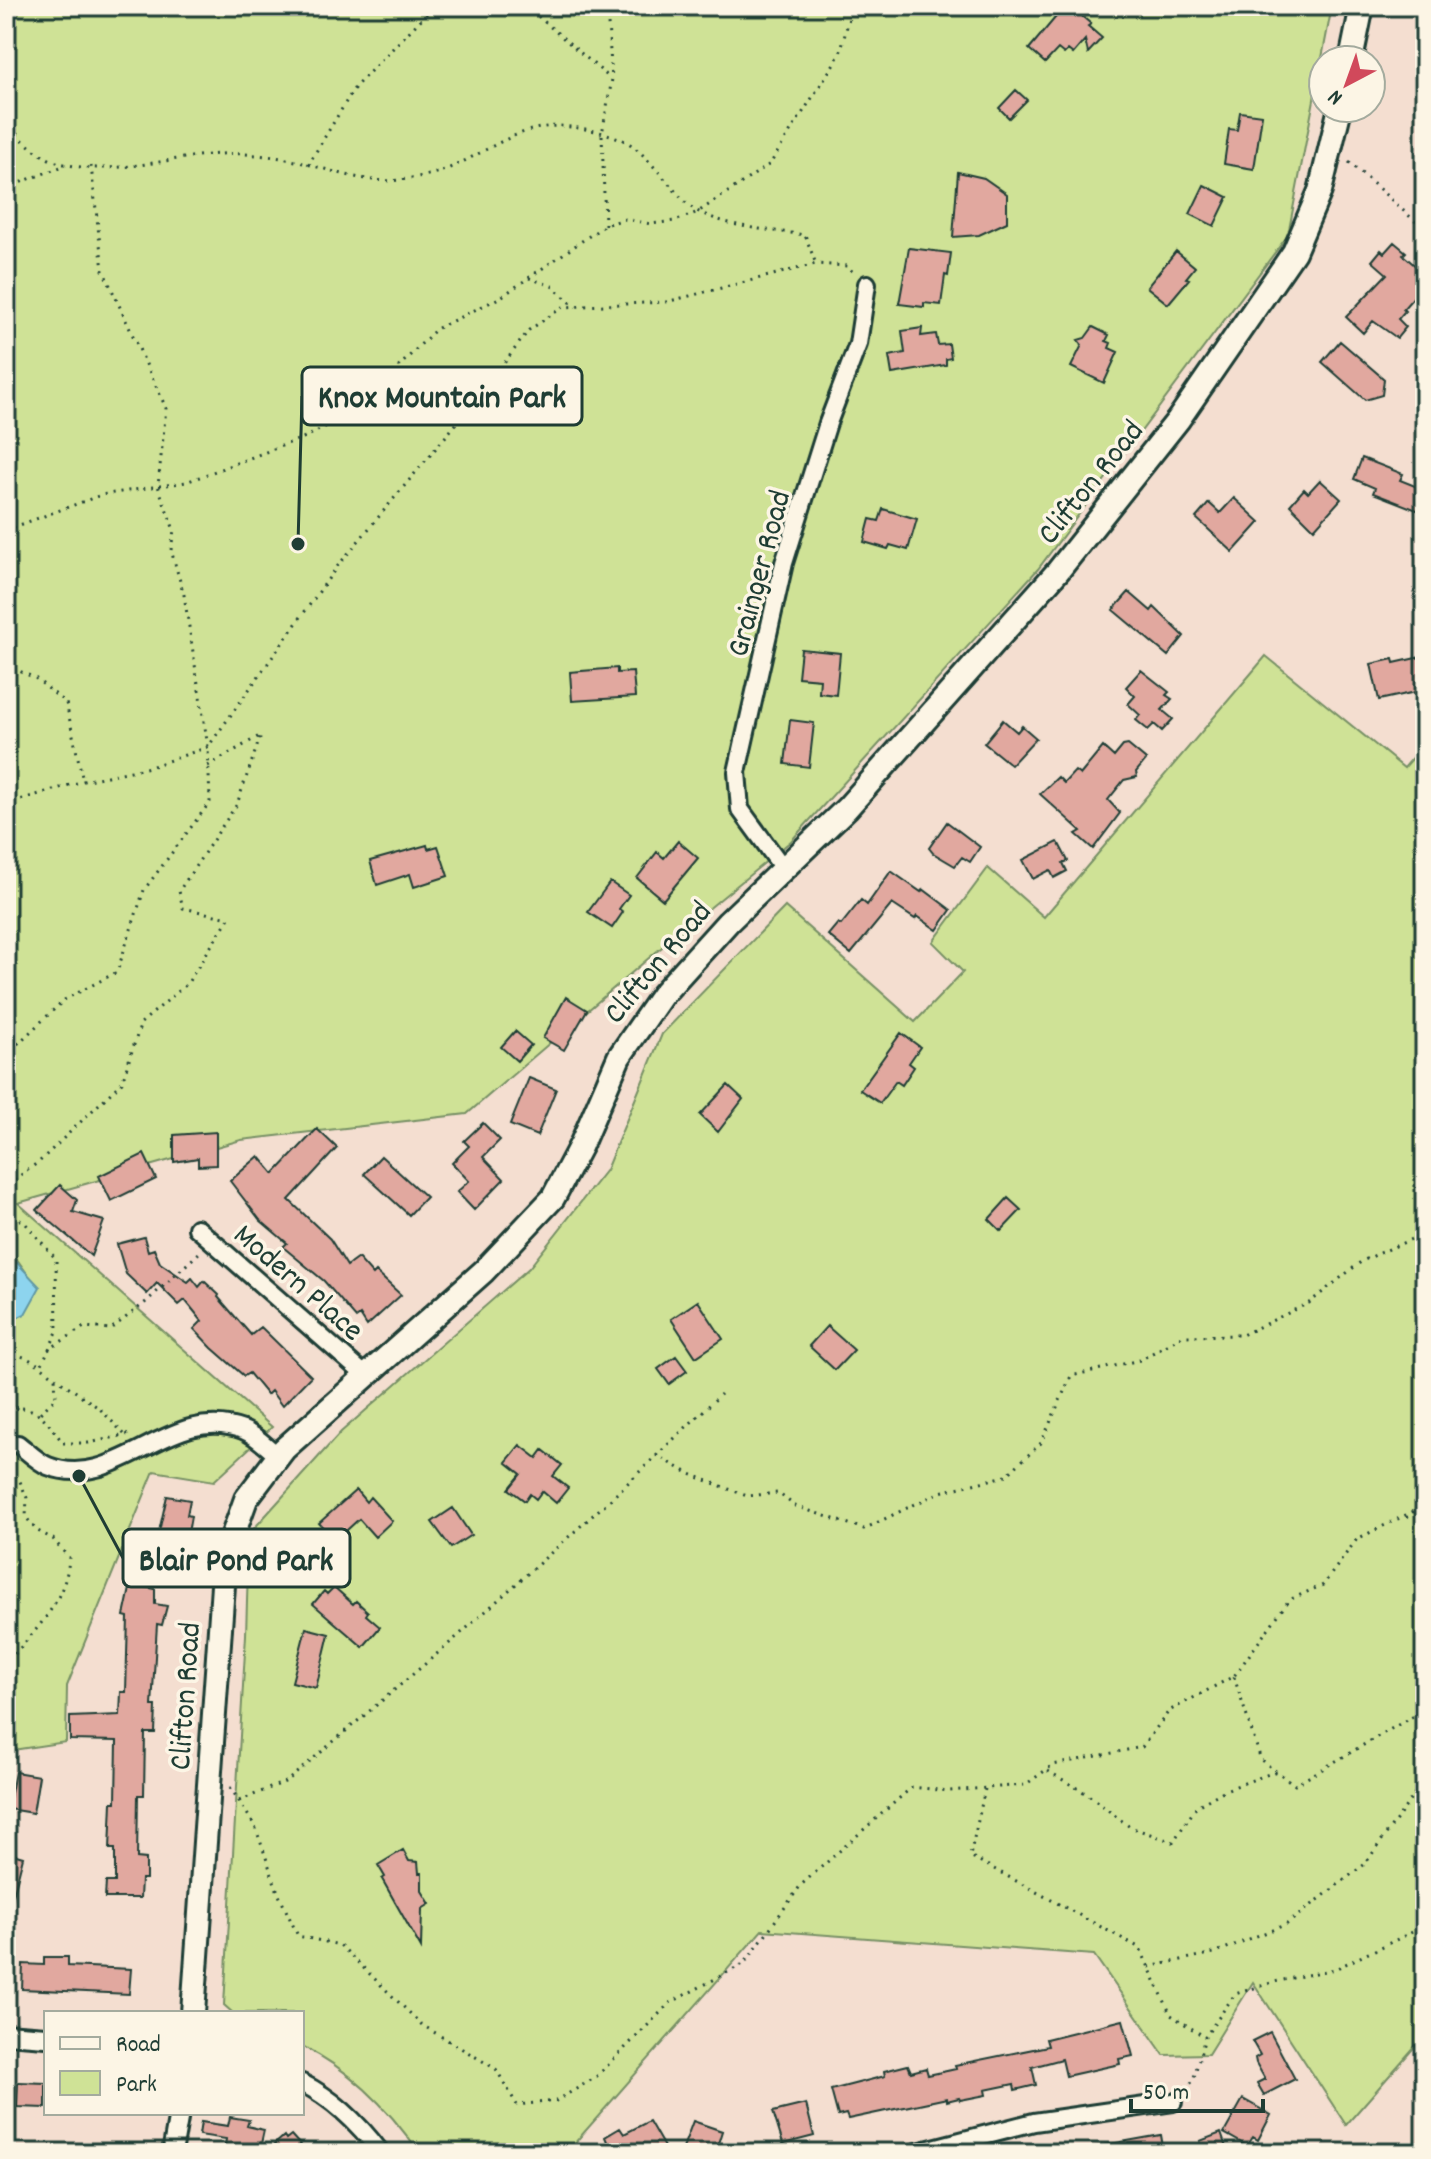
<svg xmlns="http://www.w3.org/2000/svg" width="1431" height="2159" viewBox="0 0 1431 2159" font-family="Dekko,sans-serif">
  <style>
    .green { fill: #cfe296; stroke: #779065; stroke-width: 2 }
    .water { fill: #8dd4ee; stroke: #6198a4; stroke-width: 2 }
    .building { fill: #e1a89f; stroke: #1f3d34; stroke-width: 2 }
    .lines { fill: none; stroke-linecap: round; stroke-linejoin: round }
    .minor-casing { stroke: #1f3d34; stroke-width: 22 }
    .tertiary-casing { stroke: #1f3d34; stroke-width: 24 }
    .secondary-casing { stroke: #1f3d34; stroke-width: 28 }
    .path { stroke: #1f3d34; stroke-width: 3; stroke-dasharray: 2 6; stroke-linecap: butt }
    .minor { stroke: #fcf5e5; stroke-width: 16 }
    .tertiary { stroke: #fcf5e5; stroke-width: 18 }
    .secondary { stroke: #fcf5e5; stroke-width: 22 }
    .labels { text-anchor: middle; stroke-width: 7; stroke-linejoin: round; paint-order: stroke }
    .street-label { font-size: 32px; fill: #1f3d34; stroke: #fcf5e5 }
    .leader { fill: none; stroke: #1f3d34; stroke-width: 3 }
    .callout-dot { fill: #1f3d34; stroke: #fcf5e5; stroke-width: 3 }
    .callout { fill: #fcf5e5; stroke: #1f3d34; stroke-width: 3 }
    .callout-label { font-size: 34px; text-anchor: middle; font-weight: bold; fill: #1f3d34 }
  </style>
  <rect width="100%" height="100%" fill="#f4ded0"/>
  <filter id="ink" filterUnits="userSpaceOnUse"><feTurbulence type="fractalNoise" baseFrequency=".0125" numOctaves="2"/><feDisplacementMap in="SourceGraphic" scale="16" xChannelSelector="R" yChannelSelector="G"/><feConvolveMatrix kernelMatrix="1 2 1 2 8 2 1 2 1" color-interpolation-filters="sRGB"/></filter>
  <g filter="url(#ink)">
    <path class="green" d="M6,6H1332L1288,235L1038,569L791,841L650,957L467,1114L241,1140L18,1203L272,1427L214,1481L154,1471L67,1686L66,1742L6,1751V1304L31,1279L6,1244Z
      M1266,656L1404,768L1425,744V2035L1346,2125L1253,1982L1208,2054L1164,2055L1094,1955L762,1930L566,2153H419C388,2107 351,2070 302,2046V2013H233L224,2005L246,1635L249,1534L341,1432L529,1268L606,1170L662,1034L785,907L915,1022L963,972L933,942L988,868L1044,917Z"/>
    <path class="water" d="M6,1251L40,1287L25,1314L6,1323Z"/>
    <path class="building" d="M1065,6H1070L1091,24L1088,26L1102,38L1088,53L1085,40L1073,54L1068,50L1064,54L1058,49L1045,63L1029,49Z
      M1016,90L1027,100L1009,118L999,108Z
      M1240,112L1262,115L1254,169L1224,164L1229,129L1237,130Z
      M958,172L984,178L1007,194V222L979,235L953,237Z
      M1204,185L1228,197L1214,226L1190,214Z
      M1394,242L1406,252L1403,255L1425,274V284L1403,309L1405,311L1398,319L1406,327L1397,338L1373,321L1363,333L1346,317L1387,274L1372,261L1381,250L1384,253Z
      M909,248L951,253L948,276L945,275L941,305L924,303V307L899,304Z
      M1176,251L1195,267L1186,278L1189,279L1168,304L1147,287Z
      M1093,327L1109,335L1106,341L1111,343L1109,348L1118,352L1104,383L1071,367L1082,345L1078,340L1085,338Z
      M922,328L921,336L936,334L938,345L949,344L951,358L946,359V365L892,374L889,356L905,353L902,331Z
      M1340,341L1384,379L1382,395L1365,400L1322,362Z
      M1362,458L1403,474L1400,480L1425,490V505L1422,512L1373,493L1375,488L1354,479Z
      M1320,480L1341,499L1314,529L1290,505L1304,489L1308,493Z
      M1234,498L1260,522L1233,552L1196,518L1209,503L1220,513Z
      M883,509L917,519L908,550L890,545L888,549L864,542L870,519L879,521Z
      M1129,592L1151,611L1154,607L1184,636L1168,656L1113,610Z
      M801,649L840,653L836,695L819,693L820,679L798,677Z
      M1425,656V690L1379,700L1371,664L1393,659L1394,663Z
      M617,668V673L633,672L635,697L572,701L570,672Z
      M1141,670L1169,692L1166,695L1172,699L1162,710L1173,719L1162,731L1154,724L1148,730L1136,720L1140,715L1128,704L1135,696L1126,687Z
      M790,720L814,723L809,767L785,764Z
      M1003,720L1017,732L1022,726L1036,738L1011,765L984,743Z
      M1128,745L1146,760L1136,772L1137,777L1124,780L1108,800L1120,813L1093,849L1076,834L1081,831L1040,794L1058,777L1064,783L1075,771L1080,775L1103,747L1114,757L1123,746Z
      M947,822L980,847L970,862L962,857L955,866L933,853L929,848Z
      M678,841L698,858L663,900L637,878L657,852L664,858Z
      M1058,842L1068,861L1063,863L1067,871L1054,878L1050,870L1033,879L1023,860Z
      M427,845L428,849L438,846L448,876L414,887L410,874L377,885L370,861Z
      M891,871L921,892L923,889L951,910L937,930L917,916L915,919L892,904L851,954L828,935L838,923L841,925L861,900L867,905Z
      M610,882L629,895L619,909L623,912L612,928L588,912Z
      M566,997L587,1010L564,1050L543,1038Z
      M515,1031L531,1045L517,1061L501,1047Z
      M901,1033L920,1047L909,1063L914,1067L902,1085L896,1081L880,1103L860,1090Z
      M529,1078L556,1089L537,1136L510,1125Z
      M728,1085L743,1099L718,1132L700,1115Z
      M483,1123L500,1140L483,1157L504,1179L474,1210L457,1192L469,1181L452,1163L469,1146L464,1141Z
      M317,1129L337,1148L289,1200L330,1239L347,1266L358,1258L373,1275L376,1272L401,1295L367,1326L360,1315L356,1318L324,1281L283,1247L287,1243L260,1220L230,1181L259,1156L274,1174Z
      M216,1132V1165L198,1166V1158L174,1162V1135Z
      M144,1154L156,1179L111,1201L99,1176Z
      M381,1156L426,1197L409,1215L364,1174Z
      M60,1185L77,1200L73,1212L104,1221L91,1256L37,1210Z
      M1008,1198L1021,1210L1001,1231L989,1219Z
      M144,1237L148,1251L154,1249L160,1263L188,1282L192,1278L199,1287L204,1281L219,1295L218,1297L251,1335L261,1327L311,1376L282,1406L271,1391L267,1395L249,1373L244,1376L212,1348L194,1329L202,1321L185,1300L179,1305L157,1283L147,1294L126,1274L117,1244Z
      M698,1301L723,1339L696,1357L671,1319Z
      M827,1326L854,1350L835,1370L809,1346Z
      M676,1356L687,1371L669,1384L658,1369Z
      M520,1445L537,1458L543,1450L562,1465L553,1476L568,1488L556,1503L542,1491L536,1499L530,1494L525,1501L509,1489L521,1474L506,1462Z
      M356,1490L366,1502L370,1497L392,1521L375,1537L359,1519L335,1541L319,1523Z
      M167,1496L190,1500L187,1515L191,1516L184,1556L161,1552L164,1537L158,1536Z
      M453,1508L471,1535L451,1548L432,1522Z
      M131,1584L155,1589V1604L167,1606L162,1625L157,1624L152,1706H156L155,1733H145L144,1795H138L137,1858L146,1859V1879H141L140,1898H105L106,1882H115V1849H110L112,1802H116L117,1741L70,1740V1717L120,1715L121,1692H126L128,1617L124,1616Z
      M334,1587L353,1604L356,1601L368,1612L366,1615L380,1627L363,1647L313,1604L324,1591L327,1594Z
      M306,1628L329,1634L316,1688L292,1682Z
      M15,1772L39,1776L33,1813L8,1809Z
      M403,1850L409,1861L418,1862L419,1873H422V1891L430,1904L422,1909L421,1948L382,1879L385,1877L378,1865Z
      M6,1852L23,1857L11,1904H6Z
      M44,1957H68V1966L131,1969L129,1994L22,1989L23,1964L44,1965Z
      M1123,2020L1133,2056L1119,2059L1120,2064L1066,2076L1062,2059L1032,2067L1036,2085L1015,2090L1014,2084L985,2090L986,2095L960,2100L959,2098L947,2101V2098L848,2119L846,2114L838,2116L831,2090L885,2076L884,2071L908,2065L911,2072L926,2068L928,2075L956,2069L955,2065L1048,2046L1046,2039Z
      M1270,2032L1295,2079L1264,2095L1257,2083L1265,2079L1256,2063L1255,2058L1260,2055L1252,2041Z
      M18,2082L46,2083V2108L17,2107Z
      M1243,2099L1271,2115L1258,2140L1253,2137L1247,2146L1224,2133Z
      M806,2104L814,2136L783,2144L773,2112Z
      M230,2117L249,2120L247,2126L264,2130L259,2153H224L226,2139L199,2135L201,2122L228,2126Z
      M649,2121L664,2147L653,2153H612L605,2137L620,2128L624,2134Z
      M693,2121L722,2131L715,2153H681Z
      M1221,2133L1228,2153H1204L1200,2141Z
      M291,2135L300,2145L295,2150L298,2153H265L284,2136L286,2139Z
      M1161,2135L1164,2153H1093V2147Z"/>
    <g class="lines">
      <g class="minor-casing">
        <path id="minor" d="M783,868L740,809L737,772L784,563L828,423L858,344L867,284
          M197,1228L366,1376
          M18,1444C27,1451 38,1462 48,1466C117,1493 171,1402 243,1430C256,1435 268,1448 278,1456
          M302,2083C334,2099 360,2125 381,2153
          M914,2153L1034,2122L1173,2102"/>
      </g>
      <g class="tertiary-casing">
        <path id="tertiary" d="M6,2034L46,2037
          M172,2153L179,2113"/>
      </g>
      <g class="secondary-casing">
        <path id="secondary" d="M1351,60L1362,6
          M193,2013L225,1557L246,1499L284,1449L484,1271L553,1198L581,1145L619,1057L662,995L728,922L847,808L1058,571L1178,420L1294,252L1320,191L1340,108"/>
      </g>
      <path class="path" d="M526,6L611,79
        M6,122C20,139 42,160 64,164C124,178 185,150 245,154C257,155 270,156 281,158C322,165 364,187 406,179C417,177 431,175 442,171C482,156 514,126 560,126C578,127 608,132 625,141C640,149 653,166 664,178C675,190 685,205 699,212C731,228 770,230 805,235L816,264
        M1349,162L1425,230
        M308,165L355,87L434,6
        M6,188L66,165
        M605,225L602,134L612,79L608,24L612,6
        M529,278L552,286L576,307
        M6,530L101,495L186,482L308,436L344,417L370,396L436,329L501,297L605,225L625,219L651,224L675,221L698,212L770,164L840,54L852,6
        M6,665L35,678L66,703L83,781
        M6,804L83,781L150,767L208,747L336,568L481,394L529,330L563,307L666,302L816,264L847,266L855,274
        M6,1055L64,1000L117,972L144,890L210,802L208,747L184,595L171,550L174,530L158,486L166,408L103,270L91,166
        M6,1193L10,1183L40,1161L122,1082L141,1023L187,984L229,918L183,908L179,891L237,804L261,735L208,766
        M6,1211L26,1224L56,1259L57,1332L41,1366
        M48,1350L84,1327L111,1329L146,1302L200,1252
        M6,1355C24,1352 41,1366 55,1377L56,1398L40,1413
        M55,1377L100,1409L125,1435
        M6,1409C38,1403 46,1420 63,1443H89L130,1434
        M656,1455L690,1474L747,1496L778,1493L795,1506L864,1529L940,1492L1006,1476L1041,1443L1071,1376L1140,1360L1182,1336L1242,1335L1309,1303L1362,1261L1425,1233
        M6,1477L19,1479L27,1498L26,1517L36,1530L53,1539L69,1558C66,1603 34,1631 6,1664
        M1407,1518L1425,1503
        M1234,1677L1261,1760L1295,1785L1425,1709
        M1048,1771L1087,1794L1130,1827L1173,1842L1197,1806L1225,1790L1277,1771
        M230,1787L255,1826L279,1895L298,1936L340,1945L422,2025L496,2069L517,2105L556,2101L596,2077L670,2003L745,1963L801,1885L912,1787L949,1791L1025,1785L1053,1765L1142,1747L1169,1711L1234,1676L1289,1600L1323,1585L1357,1539L1416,1510
        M985,1789L970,1856L1140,1948L1171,2015L1205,2037
        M239,1801L287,1781L458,1636L612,1498L721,1394
        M1149,1967L1214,1953L1287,1924L1365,1864L1418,1789L1425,1774
        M1185,2089L1193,2081L1205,2037L1235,1994L1274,1982L1335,1969L1425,1926"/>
      <use href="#minor" class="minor"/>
      <use href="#tertiary" class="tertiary"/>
      <use href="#secondary" class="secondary"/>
    </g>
  </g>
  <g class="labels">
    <g class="street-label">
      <text transform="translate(1089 481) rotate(-51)" y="11">Clifton Road</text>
      <text transform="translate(757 573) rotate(-75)" y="11">Grainger Road</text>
      <text transform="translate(656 961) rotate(-50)" y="11">Clifton Road</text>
      <text transform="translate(300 1281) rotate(41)" y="11">Modern Place</text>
      <text transform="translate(183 1696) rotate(-86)" y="11">Clifton Road</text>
    </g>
  </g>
  <path class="leader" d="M298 544L302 396M79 1476L123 1558"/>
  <g class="callout-dot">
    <circle cx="298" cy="544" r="8"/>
    <circle cx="79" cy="1476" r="8"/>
  </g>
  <g class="callout">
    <rect x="302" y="367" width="280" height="58" rx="8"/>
    <rect x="123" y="1529" width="227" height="58" rx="8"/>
  </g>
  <g class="callout-label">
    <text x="442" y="407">Knox Mountain Park</text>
    <text x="236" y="1570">Blair Pond Park</text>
  </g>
  <rect width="1431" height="2159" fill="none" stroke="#fcf5e5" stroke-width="32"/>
  <rect x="16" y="16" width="1399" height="2127" fill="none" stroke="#1f3d34" stroke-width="3" filter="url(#ink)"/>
  <rect x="44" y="2011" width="260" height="104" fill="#fcf5e5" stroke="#a4ab9e" stroke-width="2"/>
  <rect x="60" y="2037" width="40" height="12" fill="#fcf5e5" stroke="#a4ab9e" stroke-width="2"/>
  <text x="116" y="2051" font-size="24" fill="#1f3d34">Road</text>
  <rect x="60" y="2071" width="40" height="24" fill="#cfe296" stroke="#a4ab9e" stroke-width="2"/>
  <text x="116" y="2091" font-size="24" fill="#1f3d34">Park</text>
  <g transform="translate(1347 84) rotate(221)"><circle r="38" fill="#fcf5e5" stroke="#a4ab9e" stroke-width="2"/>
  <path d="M0-6L14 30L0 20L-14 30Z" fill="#d1495b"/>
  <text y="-12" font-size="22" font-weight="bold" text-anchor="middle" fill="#1f3d34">N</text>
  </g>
  <path d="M1131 2099v12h132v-12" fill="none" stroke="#1f3d34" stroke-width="4"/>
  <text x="1143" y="2099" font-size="24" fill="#1f3d34" stroke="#fcf5e5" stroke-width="6" paint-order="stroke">50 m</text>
</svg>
